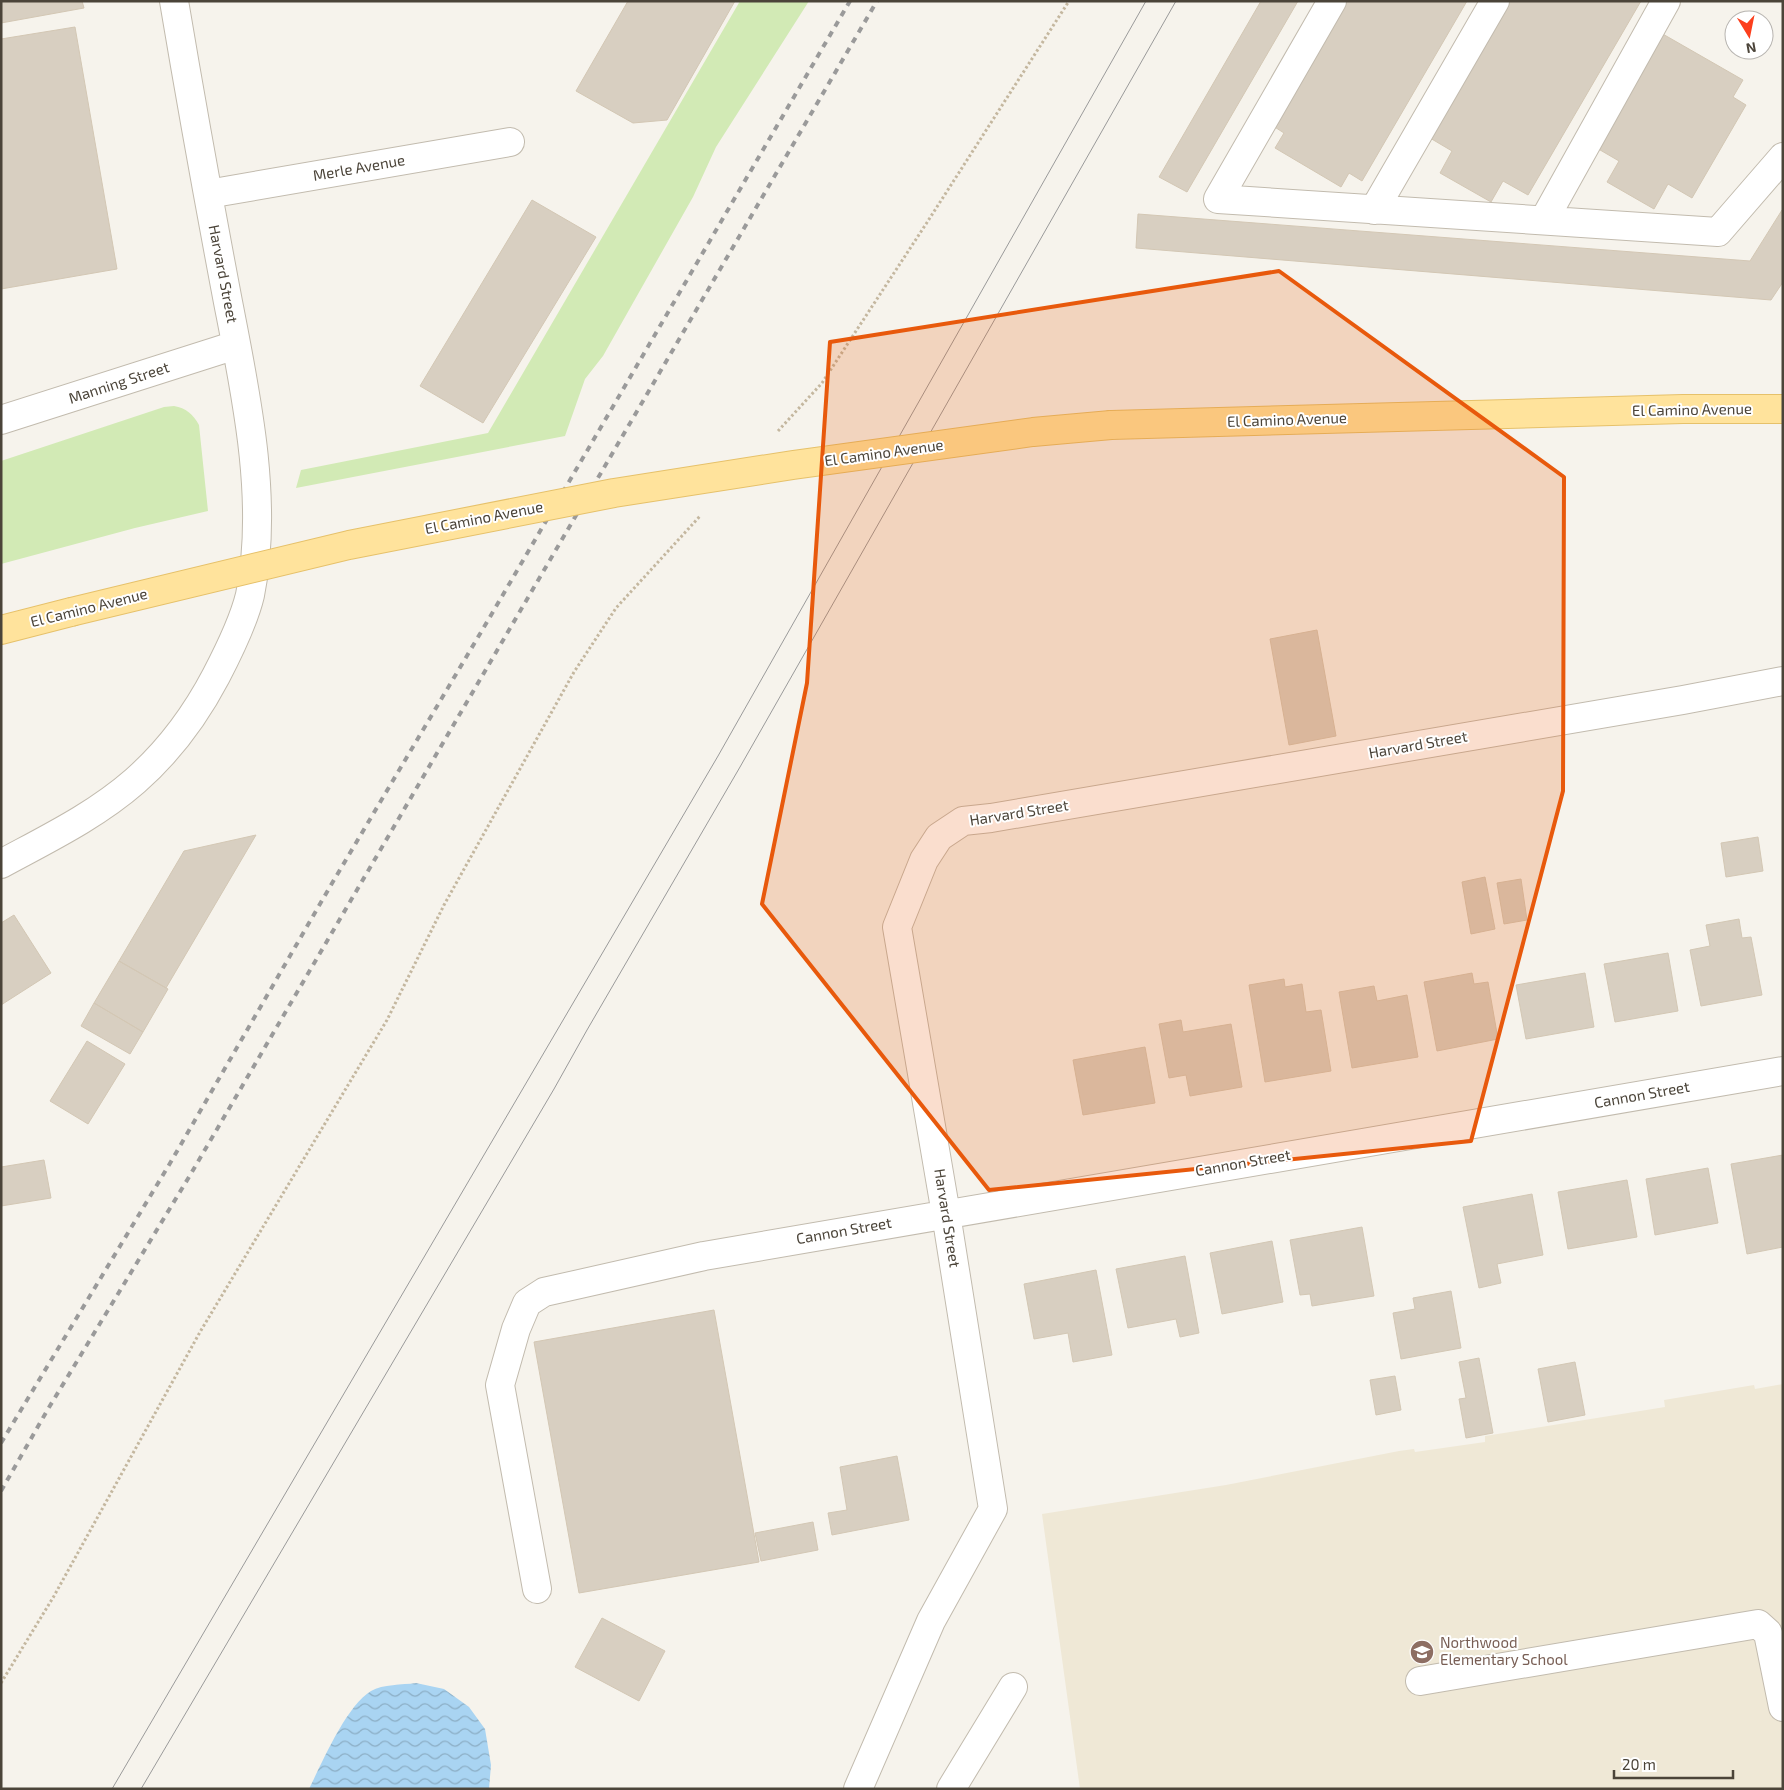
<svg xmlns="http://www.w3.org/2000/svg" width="1784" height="1790" viewBox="0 0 1784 1790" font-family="'Exo 2',sans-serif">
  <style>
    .education { fill: #efe8d6 }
    .grass { fill: #d2eab5 }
    .water { fill: url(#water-waves) }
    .building { fill: #d8cfc1; stroke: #d3c7b4 }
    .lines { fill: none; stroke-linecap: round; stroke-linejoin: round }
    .minor-casing { stroke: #c2bbae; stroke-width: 30 }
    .major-casing { stroke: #e6c16a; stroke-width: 30 }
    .path { stroke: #c4b79f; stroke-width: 3; stroke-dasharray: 2.5 2.5; stroke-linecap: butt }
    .minor { stroke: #fff; stroke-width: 28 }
    .major { stroke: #ffe39c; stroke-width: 28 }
    .tram { stroke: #9a9a9a; stroke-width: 1 }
    .rail { stroke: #9a9a9a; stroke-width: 4; stroke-dasharray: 6 6; stroke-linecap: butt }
    .major-bridge-casing { stroke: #e6c16a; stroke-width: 30; stroke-linecap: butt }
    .major-bridge { stroke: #ffe39c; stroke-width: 28 }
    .marked { fill: #e8590c; fill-opacity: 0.2; stroke: #e8590c; stroke-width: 4; stroke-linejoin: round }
    .labels { text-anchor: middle; stroke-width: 4; stroke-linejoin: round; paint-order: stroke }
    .street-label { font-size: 15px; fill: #4b4439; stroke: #fff }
    .education-label { font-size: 15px; fill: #785e54; stroke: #fff; text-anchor: start }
  </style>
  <defs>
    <pattern id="water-waves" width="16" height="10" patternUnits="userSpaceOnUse" patternTransform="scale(1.25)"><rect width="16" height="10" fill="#a9d4f2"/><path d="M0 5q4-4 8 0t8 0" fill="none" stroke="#8caec5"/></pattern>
  </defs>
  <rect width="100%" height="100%" fill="#f6f3ec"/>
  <path class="education" d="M1783,1384V1789H1080L1042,1514L1226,1485L1399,1451L1414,1449L1415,1452L1485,1442V1436L1665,1407L1664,1400L1754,1385L1755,1389Z"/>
  <path class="grass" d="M740,1H809L716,147L693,197L629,310L603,356L585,379L565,436L296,488L301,470L488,433Z
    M174,406C186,408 193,414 199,425L208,511L135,528L1,564V461L164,407Z"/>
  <path class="water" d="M416,1683L444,1689L469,1707L485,1729L491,1765L489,1789H309C322,1763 346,1706 371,1691C383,1684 402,1685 416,1683Z"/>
  <path class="building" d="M1,1H82L84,8L1,23Z
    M628,1H735L667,120L633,123L576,91Z
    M1261,1H1298L1187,192L1159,177Z
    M1342,1H1467L1362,181L1349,173L1341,187L1275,148L1284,133L1270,124Z
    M1509,1H1641L1528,195L1503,181L1491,202L1440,173L1452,151L1430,138Z
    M75,27L117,269L1,289V39Z
    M1661,33L1743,80L1733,97L1746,105L1692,198L1668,184L1654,209L1607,182L1619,161L1595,147Z
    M532,200L596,237L483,423L420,386Z
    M1782,210L1783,282L1771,300L1136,248L1138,214L1750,261Z
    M1317,630L1336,736L1289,745L1270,639Z
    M256,835L166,988L119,961L184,851Z
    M1758,837L1763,871L1726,877L1721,843Z
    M1485,877L1495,929L1471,934L1462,882Z
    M1521,879L1527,920L1504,924L1497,883Z
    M14,915L51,973L1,1005V923Z
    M1739,919L1742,938L1751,937L1762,995L1701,1006L1690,950L1710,946L1706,925Z
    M1668,953L1678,1011L1615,1022L1604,964Z
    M119,961L168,989L143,1032L94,1003Z
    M1472,973L1474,984L1488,982L1498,1039L1437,1051L1424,982Z
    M1585,973L1594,1027L1526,1039L1516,985Z
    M1284,979L1285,987L1302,984L1306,1012L1321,1010L1331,1071L1265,1082L1249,985Z
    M1374,986L1377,1001L1407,995L1418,1057L1352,1068L1339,992Z
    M94,1003L143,1032L130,1054L81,1026Z
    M1181,1020L1183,1032L1231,1024L1242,1087L1190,1096L1186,1075L1169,1078L1159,1024Z
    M87,1041L125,1064L88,1124L50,1101Z
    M1145,1047L1155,1103L1083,1115L1073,1060Z
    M1783,1155V1247L1747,1254L1731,1164Z
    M44,1160L51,1198L1,1206V1167Z
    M1708,1168L1718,1223L1655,1235L1646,1179Z
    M1627,1180L1637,1237L1568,1249L1558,1192Z
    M1532,1194L1543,1255L1497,1264L1501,1283L1479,1288L1463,1207Z
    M1362,1227L1374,1296L1312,1306L1310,1294L1300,1295L1290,1240Z
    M1272,1241L1283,1302L1222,1314L1210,1253Z
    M1185,1256L1199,1333L1180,1337L1176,1319L1128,1328L1116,1269Z
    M1096,1270L1112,1355L1073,1362L1068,1333L1034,1339L1024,1284Z
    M1451,1291L1461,1348L1401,1359L1393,1313L1415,1309L1413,1298Z
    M714,1310L759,1562L579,1593L534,1342Z
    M1479,1358L1493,1433L1466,1438L1459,1399L1466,1398L1459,1362Z
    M1575,1362L1585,1415L1548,1422L1538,1369Z
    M1395,1376L1401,1410L1376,1415L1370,1380Z
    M897,1456L909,1520L832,1535L828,1513L847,1510L840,1467Z
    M813,1522L818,1550L761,1561L755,1533Z
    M602,1618L665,1651L639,1701L575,1667Z"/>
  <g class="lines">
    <g class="minor-casing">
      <path id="minor" d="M1332,1L1218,199L1718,232L1783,157
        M208,194L510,142
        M1374,210L1495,1
        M1544,220L1666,1
        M1,420L236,345
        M1,864C47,839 95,816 135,781C168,752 195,716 216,676C228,653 244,620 250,595C269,502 246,394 228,302C209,202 191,102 174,1
        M537,1589L500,1385L516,1329L527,1303L544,1292L704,1256L1783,1071
        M1420,1681L1758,1624L1768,1633L1783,1707
        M858,1789L931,1621L993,1509L946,1214L897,927L924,860L939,837L963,821L991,818L1683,700L1783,681
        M951,1789L1013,1687"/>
    </g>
    <g class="major-casing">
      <path id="major" d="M1111,425L1683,409H1783
        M1,630L71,612"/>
    </g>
    <path class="path" d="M778,431L822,383L926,224L1069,1
      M1,1683L54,1596L200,1332L387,1020L444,905L574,672L616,608L701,515"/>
    <use href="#minor" class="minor"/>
    <use href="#major" class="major"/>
    <path class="tram" d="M112,1789L718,756L1146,1
      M141,1789L554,1089L587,1030L740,767L1176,1"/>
    <path class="rail" d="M1,1443L169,1165L331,885L487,622L850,1
      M1,1491L48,1409L189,1177L877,1"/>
    <g class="major-bridge-casing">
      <path id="major-bridge" d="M71,612L349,545L614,493L793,465L1033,432L1111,425"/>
    </g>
    <use href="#major-bridge" class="major-bridge"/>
  </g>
  <path class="marked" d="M1279,271L1564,477L1563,791L1471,1141L989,1190L762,904L807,683L830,342Z"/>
  <defs>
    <g id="school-disc" transform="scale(1.25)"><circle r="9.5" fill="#8d6e63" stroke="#fff"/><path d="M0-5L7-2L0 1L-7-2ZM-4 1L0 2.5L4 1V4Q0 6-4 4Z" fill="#fff"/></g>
  </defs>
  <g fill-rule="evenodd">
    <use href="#school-disc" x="1422" y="1652"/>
  </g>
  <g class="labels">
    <g class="street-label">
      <text transform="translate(359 168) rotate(-10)" y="5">Merle Avenue</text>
      <text transform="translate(223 274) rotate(79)" y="5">Harvard Street</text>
      <text transform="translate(119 383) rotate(-18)" y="5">Manning Street</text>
      <text transform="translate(1692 410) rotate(-1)" y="5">El Camino Avenue</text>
      <text transform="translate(1287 420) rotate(-2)" y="5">El Camino Avenue</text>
      <text transform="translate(884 453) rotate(-8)" y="5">El Camino Avenue</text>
      <text transform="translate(484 518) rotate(-11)" y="5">El Camino Avenue</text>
      <text transform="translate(89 608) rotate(-14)" y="5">El Camino Avenue</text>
      <text transform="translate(1418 745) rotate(-10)" y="5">Harvard Street</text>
      <text transform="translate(1019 813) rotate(-9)" y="5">Harvard Street</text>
      <text transform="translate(1642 1095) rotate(-10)" y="5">Cannon Street</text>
      <text transform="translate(1243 1163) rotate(-10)" y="5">Cannon Street</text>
      <text transform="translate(947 1218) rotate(81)" y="5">Harvard Street</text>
      <text transform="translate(844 1231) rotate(-10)" y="5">Cannon Street</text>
    </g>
    <g class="education-label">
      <text x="1440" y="1648">Northwood<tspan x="1440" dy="17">Elementary School</tspan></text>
    </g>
  </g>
  <rect width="1784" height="1790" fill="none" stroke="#4b4439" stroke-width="5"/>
  <g transform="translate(1749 35) rotate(170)"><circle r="24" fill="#ffffff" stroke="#b7b4b0"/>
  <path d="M0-4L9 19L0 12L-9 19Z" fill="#fc3f1d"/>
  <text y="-8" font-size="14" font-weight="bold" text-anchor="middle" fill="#4b4439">N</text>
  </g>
  <path d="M1614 1770v8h119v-8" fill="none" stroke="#4b4439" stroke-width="2.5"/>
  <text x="1622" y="1770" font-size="15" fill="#4b4439" stroke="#ffffff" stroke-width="4" paint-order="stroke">20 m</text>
</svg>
